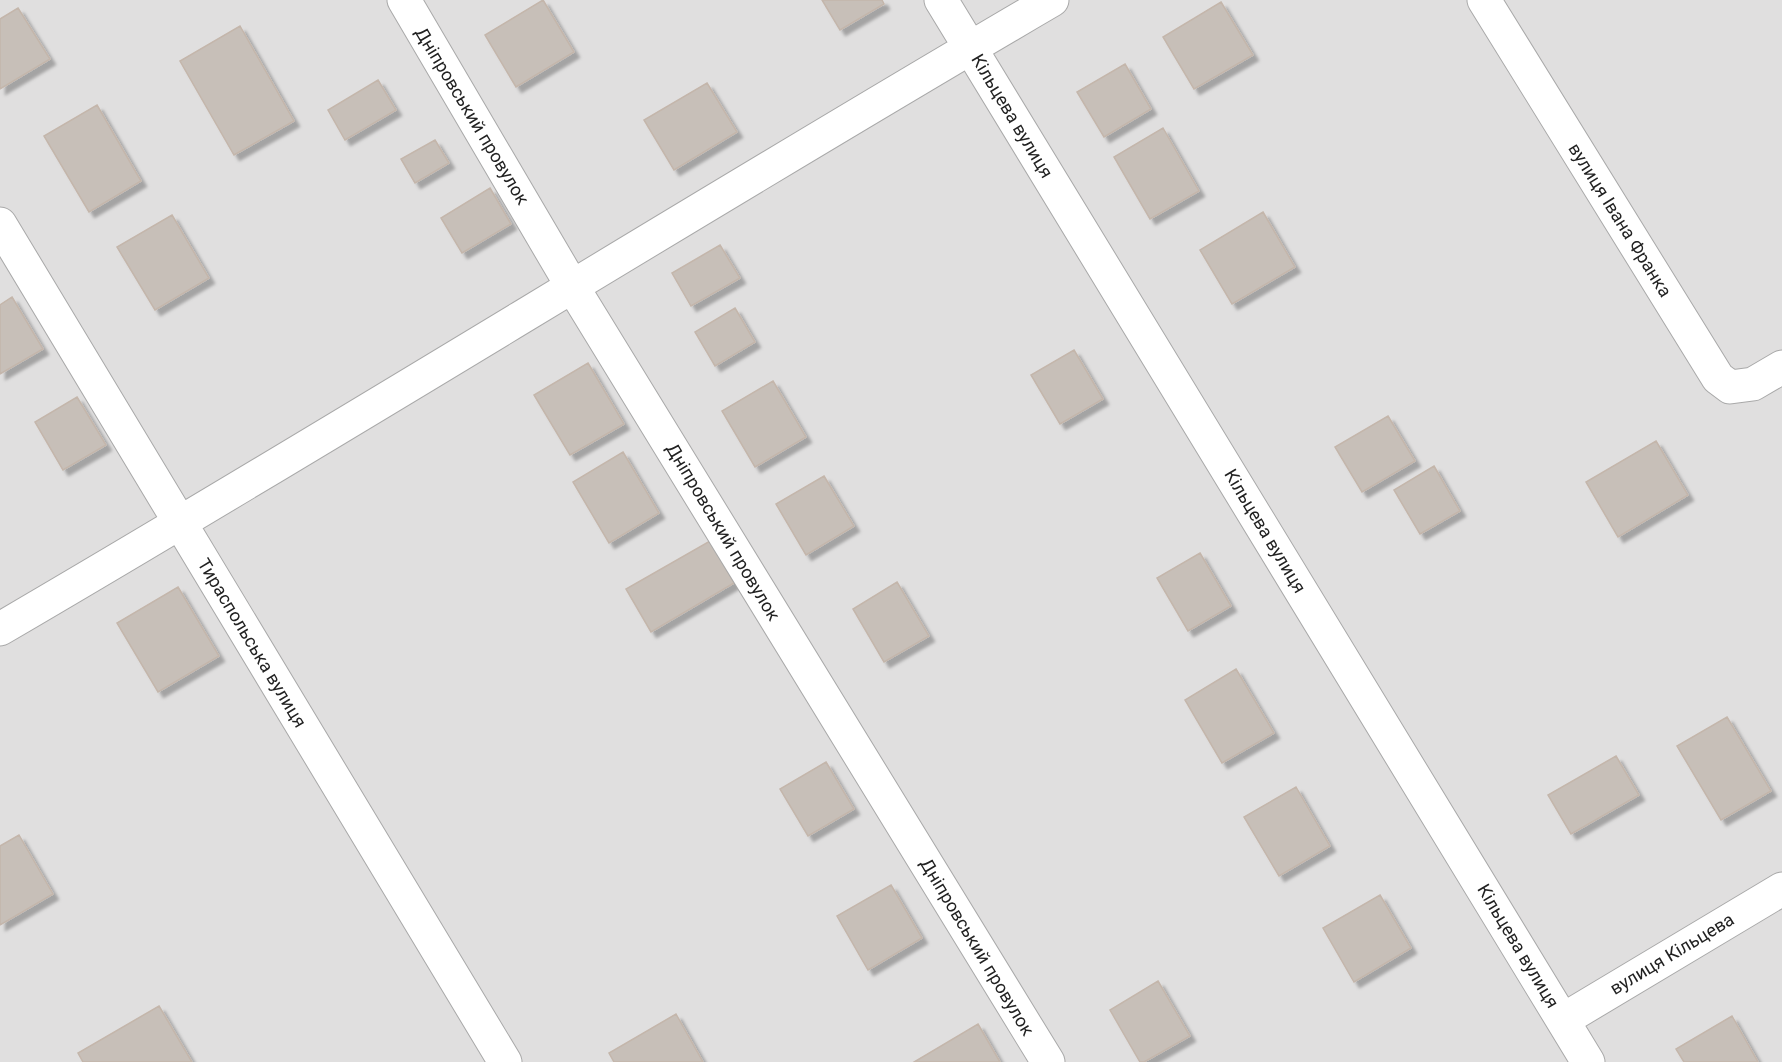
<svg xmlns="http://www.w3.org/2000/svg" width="1782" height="1062" viewBox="0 0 1782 1062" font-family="Roboto,sans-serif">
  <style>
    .residential { fill: #e0dfdf }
    .building { fill: #c7bfb8; stroke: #c4b6ab; stroke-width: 1.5; filter: url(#shadow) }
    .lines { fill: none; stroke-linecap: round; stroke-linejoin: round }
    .minor-casing { stroke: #a9a9a9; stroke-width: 35 }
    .minor { stroke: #fff; stroke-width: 33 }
    .labels { text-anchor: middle; stroke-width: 5; stroke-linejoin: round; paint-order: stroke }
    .street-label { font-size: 18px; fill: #222; stroke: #fff }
  </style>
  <defs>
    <filter id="shadow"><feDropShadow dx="5.5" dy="5.5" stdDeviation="1.5" flood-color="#0004"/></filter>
  </defs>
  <rect width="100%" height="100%" fill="#f2efe9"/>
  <path class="residential" d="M0,0H1782V1062H0Z"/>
  <path class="building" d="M543,0L574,52L516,87L485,35Z
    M822,0H882L884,4L840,30Z
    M1221,2L1253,55L1194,89L1163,37Z
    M18,8L50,59L0,89V19Z
    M240,26L294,121L234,155L180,61Z
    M1125,64L1151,109L1104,137L1077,92Z
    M378,80L396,110L345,140L328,110Z
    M707,83L737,132L674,170L644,120Z
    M97,105L141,181L89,212L44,136Z
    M1163,128L1199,191L1150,219L1114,157Z
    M435,140L449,163L415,183L401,159Z
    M490,188L511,224L462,253L441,218Z
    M1263,212L1295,267L1232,304L1200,250Z
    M172,215L209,278L155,310L117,247Z
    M720,245L740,278L691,306L672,273Z
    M12,297L43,349L0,374V305Z
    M735,308L755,342L715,366L695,332Z
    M1074,350L1103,399L1060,424L1031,375Z
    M588,363L624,424L570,455L534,395Z
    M773,381L806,437L755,467L722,411Z
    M77,397L106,445L63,470L35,422Z
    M1388,416L1415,461L1362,492L1335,447Z
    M1656,441L1688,495L1618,537L1586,482Z
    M623,452L659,513L609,543L573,482Z
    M1434,466L1460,511L1420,534L1394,490Z
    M824,476L854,526L806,555L776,504Z
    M710,541L734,583L651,632L626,589Z
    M1200,553L1231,606L1188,631L1157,578Z
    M897,582L929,636L884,662L853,609Z
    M178,587L219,656L158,692L117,623Z
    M1236,669L1274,733L1222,763L1185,700Z
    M1727,717L1771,791L1721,820L1677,746Z
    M1616,756L1639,795L1571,834L1548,795Z
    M826,762L854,809L808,836L780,789Z
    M1296,787L1330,846L1279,876L1244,817Z
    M19,835L53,894L0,925V846Z
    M891,885L922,938L868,970L837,916Z
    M1380,895L1411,948L1354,982L1323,928Z
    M1158,981L1190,1036L1144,1062H1140L1110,1010Z
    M159,1006L192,1062H83L78,1053Z
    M676,1014L703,1062H614L609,1053Z
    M1732,1016L1758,1062H1684L1676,1049Z
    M978,1024L1000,1062H914Z"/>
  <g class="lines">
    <g class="minor-casing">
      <path id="minor" d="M404,0L572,286L1048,1062
        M941,0L1588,1062
        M1484,0L1718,378L1730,387L1753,384L1782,367
        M0,224L505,1062
        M0,629C353,423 699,206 1052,0
        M1563,1020L1782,889"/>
    </g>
    <use href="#minor" class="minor"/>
  </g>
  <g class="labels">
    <g class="street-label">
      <text transform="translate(472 116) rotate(59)" y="6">Дніпровський провулок</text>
      <text transform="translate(1012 116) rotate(59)" y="6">Кільцева вулиця</text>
      <text transform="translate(1620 220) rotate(58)" y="6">вулиця Івана Франка</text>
      <text transform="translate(1265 531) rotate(59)" y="6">Кільцева вулиця</text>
      <text transform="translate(723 532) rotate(59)" y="6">Дніпровський провулок</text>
      <text transform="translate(252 643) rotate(59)" y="6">Тираспольська вулиця</text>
      <text transform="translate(1518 946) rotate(59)" y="6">Кільцева вулиця</text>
      <text transform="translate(977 947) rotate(59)" y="6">Дніпровський провулок</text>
      <text transform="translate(1672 954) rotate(-31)" y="6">вулиця Кільцева</text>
    </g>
  </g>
</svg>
